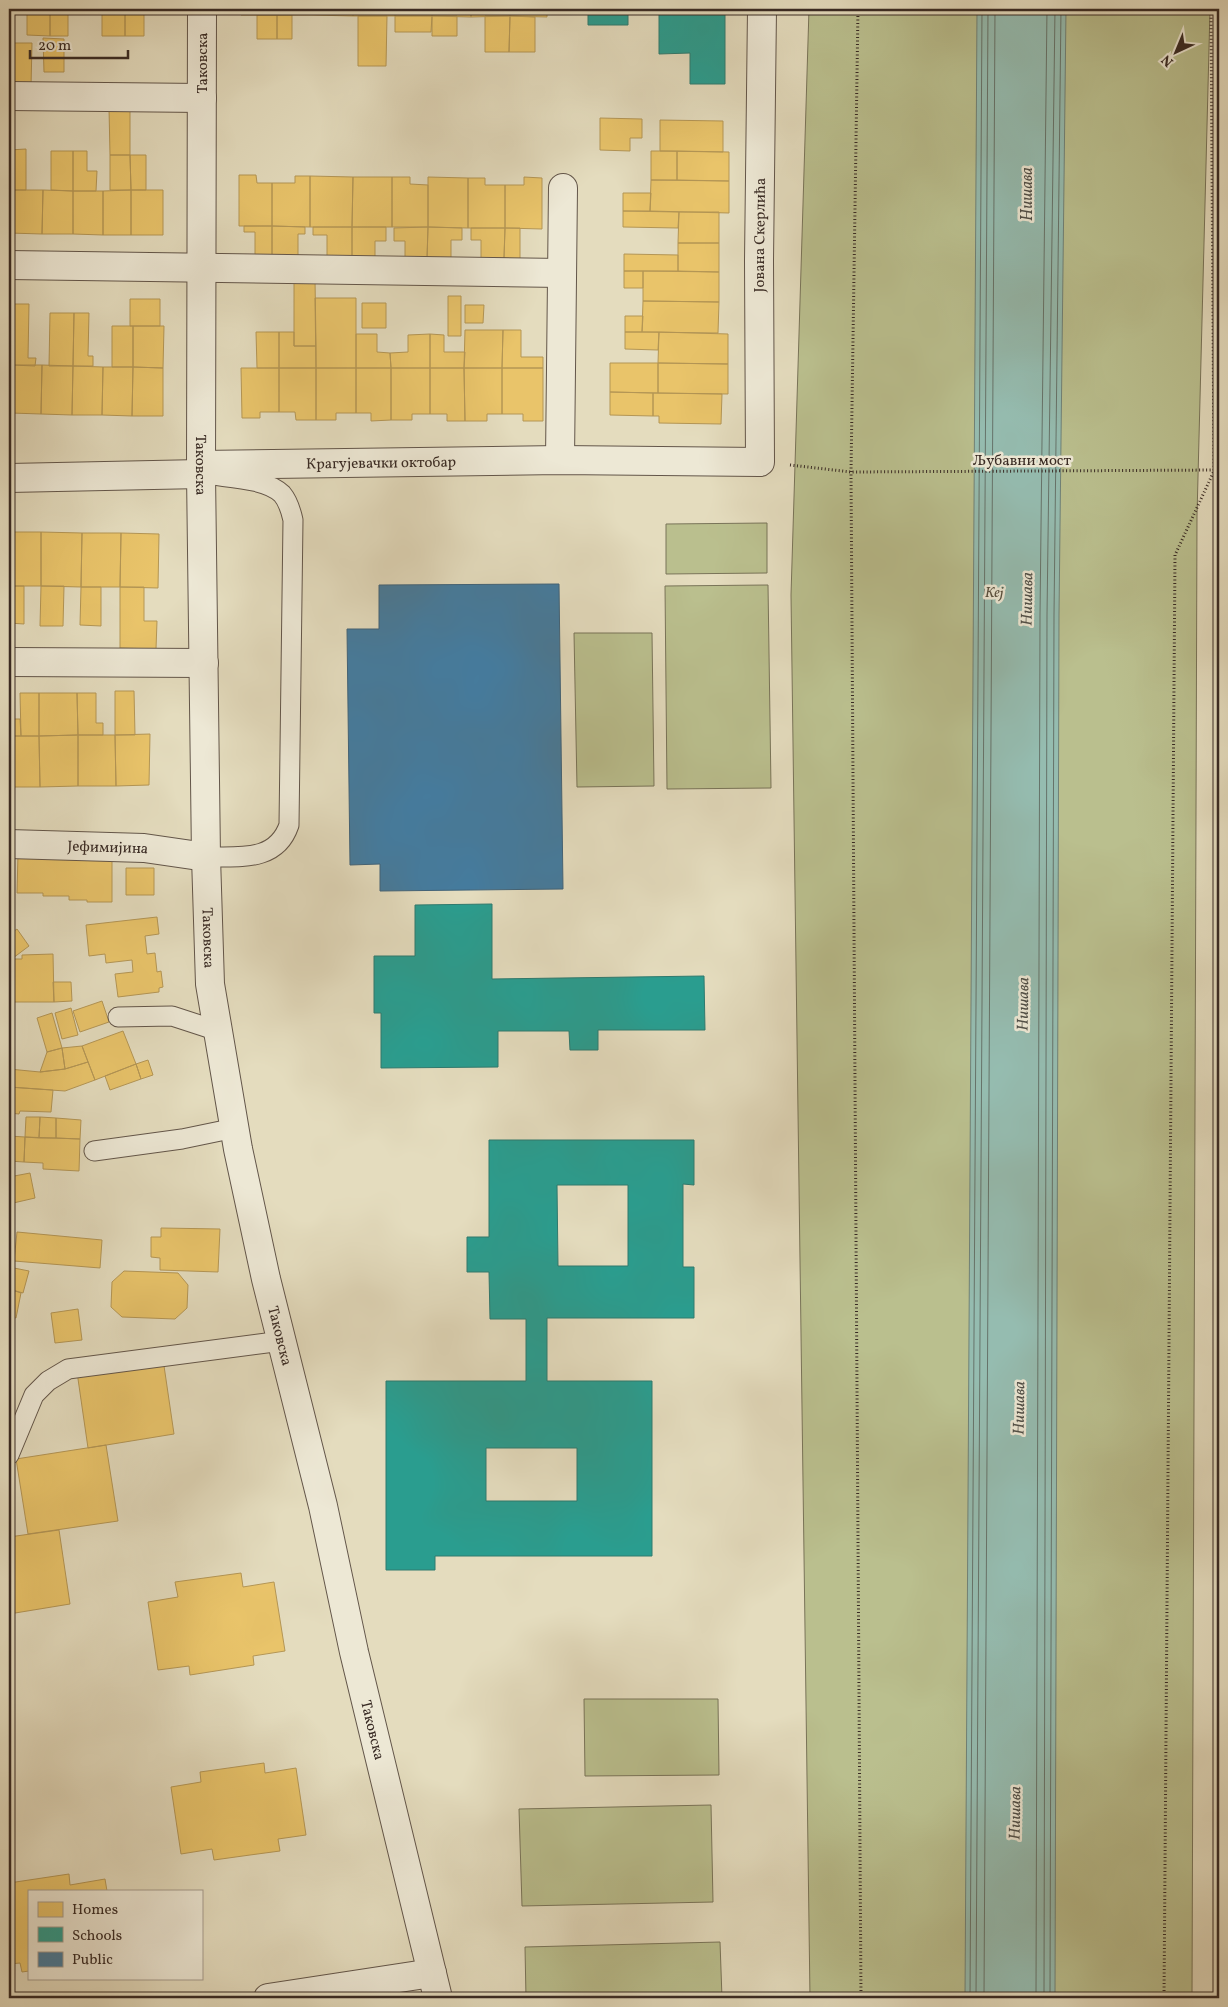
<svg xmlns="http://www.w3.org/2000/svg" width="1228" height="2007" viewBox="0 0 1228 2007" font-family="Vollkorn,serif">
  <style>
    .green { fill: #babf8e; stroke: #797459 }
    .water { fill: #95bcb0; stroke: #708278 }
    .homes { fill: #e9c46a; stroke: #b49655 }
    .schools { fill: #2a9d8f; stroke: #2e7a6f; fill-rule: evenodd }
    .public { fill: #457b9d; stroke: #416379 }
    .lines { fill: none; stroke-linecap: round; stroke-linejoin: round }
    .shore { stroke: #66736a; stroke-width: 1 }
    .lane-casing { stroke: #63564a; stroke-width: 21 }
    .street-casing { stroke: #63564a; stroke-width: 30 }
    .path { stroke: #382a24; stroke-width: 3; stroke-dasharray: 1 2.5; stroke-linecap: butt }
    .lane { stroke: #ede8d5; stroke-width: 19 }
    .street { stroke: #ede8d5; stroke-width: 28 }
    .labels { text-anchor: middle; stroke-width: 5; stroke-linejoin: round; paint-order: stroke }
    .street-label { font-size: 15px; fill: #382a24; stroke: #ede8d5 }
    .park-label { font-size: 15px; font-style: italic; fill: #584f3e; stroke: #ede8d5 }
    .water-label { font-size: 16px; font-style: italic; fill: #4f4e47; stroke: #ede8d5 }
  </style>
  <rect width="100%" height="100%" fill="#e4dcbe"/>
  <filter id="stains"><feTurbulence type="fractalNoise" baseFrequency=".004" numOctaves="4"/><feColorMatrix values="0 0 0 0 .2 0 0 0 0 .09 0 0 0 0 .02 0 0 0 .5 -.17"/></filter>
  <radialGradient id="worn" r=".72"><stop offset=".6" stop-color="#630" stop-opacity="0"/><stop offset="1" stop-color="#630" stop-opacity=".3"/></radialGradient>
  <path class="green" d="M809,9H1210L1197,516L1192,1998H810L791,595Z
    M767,523V573L666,574V524Z
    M768,585L771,788L667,789L665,586Z
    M574,633H652L654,786L577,787Z
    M584,1699H718L719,1775L585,1776Z
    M711,1805L713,1902L522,1906L519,1809Z
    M720,1942L722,1998H526L525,1947Z"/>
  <path class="water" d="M977,9H1066L1059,615L1055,1998H965Z"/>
  <path class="homes" d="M27,9H50V36L27,35Z
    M50,9H68V36H50Z
    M102,9H125V36H102Z
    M125,9H144V36H125Z
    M241,9H277V15H241Z
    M277,9H312V15H277Z
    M312,9H353V16L312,15Z
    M353,9H395V16H353Z
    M395,9H432V16H395Z
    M432,9H471V17L432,16Z
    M471,9H509L510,16L471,17Z
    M509,9H547V17L510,16Z
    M257,15H277V39H257Z
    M277,15H292V39H277Z
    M358,16H387L386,66H358Z
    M395,16H432L431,32H395Z
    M432,16H457V36H432Z
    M485,16H510L509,52H485Z
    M510,16L535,17V52H509Z
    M43,38L64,39V72H44Z
    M9,43H32L31,87L9,86Z
    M130,107V155H110L109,108Z
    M600,118L642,119V138H630V151L600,150Z
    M660,120L723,121V152L660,151Z
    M26,149V190H9V150Z
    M51,151H73V191L51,190Z
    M73,151H87V171H97L96,191H73Z
    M651,151H677V180H651Z
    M677,151L729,152V181L677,180Z
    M110,155H130L131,190H110Z
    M130,155H146V190H131Z
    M239,175H256L257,183H272V226H239Z
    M295,176H310V227L272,226V183H295Z
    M310,176L353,177L352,227H310Z
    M353,177H392V227H352Z
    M392,177H410V184L428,185V227H392Z
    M428,177L468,178V228L428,227Z
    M524,177L542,178V229L505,228V185H524Z
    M468,178H485V185H505V228H468Z
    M651,180L729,181V213L650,211Z
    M9,190H43L42,234L9,233Z
    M43,190L73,191V234H42Z
    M131,190H163V235H131Z
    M131,190V235H103V191Z
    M73,191H103V235L73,234Z
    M623,193H651L650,211H623Z
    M623,211L679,212L678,228L623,227Z
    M679,212H719V243H678Z
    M244,226H272V259H255V232H244Z
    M272,226L305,227V234H298V260L272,259Z
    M313,227H352V260H327V235H313Z
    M352,227H386V241H375V260H352Z
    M428,227L427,259H405V241H394V228Z
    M428,227L462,228V240H451V260L427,259Z
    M471,228H505L504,258H481V240H471Z
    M505,228H520V259L504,258Z
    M678,243H719V272L678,271Z
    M624,254L678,255V271H624Z
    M624,271H643V288H624Z
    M643,271L719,272V302L643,301Z
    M315,279L316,346H294V280Z
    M448,296H461V336H448Z
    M315,298H356V368H316Z
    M130,299H160V326H130Z
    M643,301L719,302L718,333L642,332Z
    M362,303H386V328H362Z
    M13,304H29L28,358H36L35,366L12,365Z
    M465,305H484L483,323H465Z
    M50,313H74L73,366H49Z
    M74,313H89L88,356H93V366H73Z
    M625,316H643L642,332H625Z
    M9,323H13L12,365H9Z
    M112,326H133V367H112Z
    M133,326H164L163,368L133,367Z
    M465,330H503L502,368H464Z
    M503,330H521V357H543V368H502Z
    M256,332H279V368H257Z
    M279,332H294V346H316V368H279Z
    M625,332H659L658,350L625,349Z
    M659,332L728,334V364L658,363Z
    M356,334H377V352L390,353L391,368H356Z
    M430,334V368H391L390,353L408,352V335Z
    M430,334L444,335V352H465L464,368H430Z
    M610,363H658V393L610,392Z
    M658,363L728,364V394L658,393Z
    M9,365H12L11,413H9Z
    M12,365H42L41,414L11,413Z
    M42,365L73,366L72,415L41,414Z
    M73,366L103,367L102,415H72Z
    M103,367H133L132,416L102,415Z
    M133,367L163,368V416H132Z
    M241,368H279V412H260V418H242Z
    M279,368H316V420H296L295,412H279Z
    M316,368H356V413H336V420H316Z
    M356,368H391V420L371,421V413H356Z
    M391,368H430V414H412V420H391Z
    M430,368H464L465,421H447V414H430Z
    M464,368H502V414H487V421H465Z
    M502,368H543V421H523V414H502Z
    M610,392L653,393V416L610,415Z
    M653,393L722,394L721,424L659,423V416H653Z
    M9,532H41V586H9Z
    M41,532L82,533L81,587L41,586Z
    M82,533H121L120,587H81Z
    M121,533L159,534L158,588L120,587Z
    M9,586H24V624L9,623Z
    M41,586H64L63,626H40Z
    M81,587H101V626L80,625Z
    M120,587H144V621H157L156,649L120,648Z
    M115,691H134L135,735H115Z
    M20,693H39V736H21Z
    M39,693H77L78,735L39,736Z
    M77,693H96V723H103V735H78Z
    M9,719H20L21,736H9Z
    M150,734L149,785L116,786L115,735Z
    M78,735V786L40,787L39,736Z
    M78,735H115L116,786H78Z
    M9,736H39L40,787H9Z
    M18,854H112V902H87V900H69V896H43V893H17Z
    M126,868H154V895H126Z
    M157,917L159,934L145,936L147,954L155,953L157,972L161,971L163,987L159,988V992L118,997L115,974L133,972L132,960L106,963L105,954L89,956L86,925Z
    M17,929L29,946L9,961V935Z
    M53,954L54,1002H10L9,972H14V959H22V955Z
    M53,982H71L72,1001L54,1002Z
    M102,1001L109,1022L80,1032L73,1011Z
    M9,1005L13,1006L10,1030H9Z
    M71,1008L78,1035L62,1039L55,1013Z
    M52,1013L62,1048L47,1052L37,1018Z
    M123,1031L136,1064L95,1080L82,1046Z
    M82,1046L88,1062L65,1069L62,1048Z
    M62,1048L65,1069L40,1072L47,1052Z
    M148,1060L153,1075L141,1079L136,1064Z
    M88,1062L95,1080L65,1091L9,1087V1069L40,1072L65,1069Z
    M136,1064L141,1079L110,1090L105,1076Z
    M9,1087L53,1090L51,1112L20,1111L19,1114L9,1113Z
    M26,1117H40L39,1138L25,1137Z
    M40,1117L56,1118V1138H39Z
    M56,1118L81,1120L80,1139L56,1138Z
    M9,1136L25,1137L24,1162L9,1161Z
    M25,1137L80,1139L79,1171L43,1169V1163L24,1162Z
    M9,1161L14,1162V1177H9Z
    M30,1173L35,1198L9,1204V1177Z
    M161,1228L220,1229L218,1272L160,1270V1258L151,1257V1237H161Z
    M17,1232L102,1240L100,1268L14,1261Z
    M9,1267L29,1271L23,1293L9,1289Z
    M124,1271L178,1273L188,1285L187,1308L175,1319L122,1317L111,1307L112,1282Z
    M9,1289L21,1293L16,1318L9,1316Z
    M78,1309L82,1340L55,1343L51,1313Z
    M163,1359L174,1434L88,1448L77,1372Z
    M106,1445L118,1521L28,1534L16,1459Z
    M59,1530L70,1604L9,1614V1537Z
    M241,1573L243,1587L274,1582L285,1651L253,1656L254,1665L190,1675L189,1666L158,1670L148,1602L178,1597L175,1582Z
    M264,1763L265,1773L296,1768L306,1835L278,1839L280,1851L250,1855L214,1860L212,1849L181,1854L171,1787L201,1782L200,1772Z
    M69,1874L70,1885L105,1879L107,1891H29V1971L22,1972L20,1963L9,1964V1883Z"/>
  <path class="schools" d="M588,9H628V25H588Z
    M659,9H725V84H690V53L659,54Z
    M492,904V979L704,976L705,1030H598V1050H570L569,1031H498V1067L381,1068V1013H374V956H415V905Z
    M489,1140H694V1185L683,1184V1267H694V1318H547V1381H652V1556H435V1570H386V1381H526V1319H490L489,1272H467V1237H489ZM557,1185H628V1266H558ZM486,1448H577V1501H486Z"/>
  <path class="public" d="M559,584L563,889L380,891V864L350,865L347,629H379V585Z"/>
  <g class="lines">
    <path class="shore" d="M970,1998L982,9
      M976,1998L988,9
      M984,1998L995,9
      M1036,1998L1040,615L1047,9
      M1044,1998L1047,615L1055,9
      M1050,1998L1054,615L1061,9"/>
    <g class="lane-casing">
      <path id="lane" d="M205,474C227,478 266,478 282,494C288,501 291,511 293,520L289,825C276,863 238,856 206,857
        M118,1017L172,1016L218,1031
        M94,1151L182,1139L235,1128
        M9,1455L34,1395L48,1381L68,1369L282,1341"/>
    </g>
    <g class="street-casing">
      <g id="street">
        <path id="s1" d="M202,9L201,474L206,857L210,984L238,1149L266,1279L323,1506L354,1652L438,1998"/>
        <path d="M9,96L202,98"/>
        <path d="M9,265L562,273"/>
        <path d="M560,460L563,188"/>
        <path id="s2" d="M201,465L560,460L760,462L759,261L762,9"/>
        <path d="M9,478L201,474"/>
        <path d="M9,662L204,663"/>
        <path id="s3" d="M9,844L144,848L206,857"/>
        <path d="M268,1998L432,1973"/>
      </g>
    </g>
    <path class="path" d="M858,9L851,472L861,1998
      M790,465L851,472L1219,470
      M1164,1998L1175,555L1214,471L1211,9"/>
    <use href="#lane" class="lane"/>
    <use href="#street" class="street"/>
  </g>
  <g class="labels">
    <g class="street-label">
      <text transform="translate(202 63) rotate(-90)" y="5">Таковска</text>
      <text dy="5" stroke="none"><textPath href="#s2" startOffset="786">Јована Скерлића</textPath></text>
      <text x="1022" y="465">Љубавни мост</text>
      <text dy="5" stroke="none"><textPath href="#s2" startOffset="180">Крагујевачки октобар</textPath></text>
      <text dy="5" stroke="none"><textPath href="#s1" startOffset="456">Таковска</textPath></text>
      <text dy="5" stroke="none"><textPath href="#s3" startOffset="99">Јефимијина</textPath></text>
      <text dy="5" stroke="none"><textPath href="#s1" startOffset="929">Таковска</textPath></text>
      <text dy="5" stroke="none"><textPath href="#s1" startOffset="1334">Таковска</textPath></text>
      <text dy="5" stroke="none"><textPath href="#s1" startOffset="1739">Таковска</textPath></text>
    </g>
    <g class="park-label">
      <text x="994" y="597">Кеј</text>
    </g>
    <g class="water-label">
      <text transform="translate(1026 194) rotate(-90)" y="6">Нишава</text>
      <text transform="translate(1026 599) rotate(-89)" y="6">Нишава</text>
      <text transform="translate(1022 1004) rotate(-89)" y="6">Нишава</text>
      <text transform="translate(1018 1408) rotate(-89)" y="6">Нишава</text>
      <text transform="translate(1014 1813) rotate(-89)" y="6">Нишава</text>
    </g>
  </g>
  <rect width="1228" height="2007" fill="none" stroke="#e4dcbe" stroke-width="30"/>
  <rect x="10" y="10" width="1208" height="1987" fill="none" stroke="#382a24" stroke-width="2.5"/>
  <rect x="15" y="15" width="1198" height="1977" fill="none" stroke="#382a24"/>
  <rect x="28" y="1890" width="175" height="90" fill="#ede8d5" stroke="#a59c8e"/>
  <rect x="38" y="1902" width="25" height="15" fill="#e9c46a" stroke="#a59c8e"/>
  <text x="72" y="1914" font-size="15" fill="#382a24">Homes</text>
  <rect x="38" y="1927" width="25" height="15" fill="#2a9d8f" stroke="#a59c8e"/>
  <text x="72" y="1940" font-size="15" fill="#382a24">Schools</text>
  <rect x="38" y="1952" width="25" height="15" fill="#457b9d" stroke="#a59c8e"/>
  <text x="72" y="1964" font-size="15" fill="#382a24">Public</text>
  <g transform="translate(1176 52) rotate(224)" stroke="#ede8d5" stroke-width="4" paint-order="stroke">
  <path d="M0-4L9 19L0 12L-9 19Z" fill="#382a24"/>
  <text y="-8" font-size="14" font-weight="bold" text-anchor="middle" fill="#382a24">N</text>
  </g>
  <path d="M30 50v8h98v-8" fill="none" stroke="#382a24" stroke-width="2.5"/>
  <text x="38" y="50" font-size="15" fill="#382a24" stroke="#ede8d5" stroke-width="4" paint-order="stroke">20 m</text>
  <rect width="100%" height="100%" filter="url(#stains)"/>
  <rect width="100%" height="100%" fill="url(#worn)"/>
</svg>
